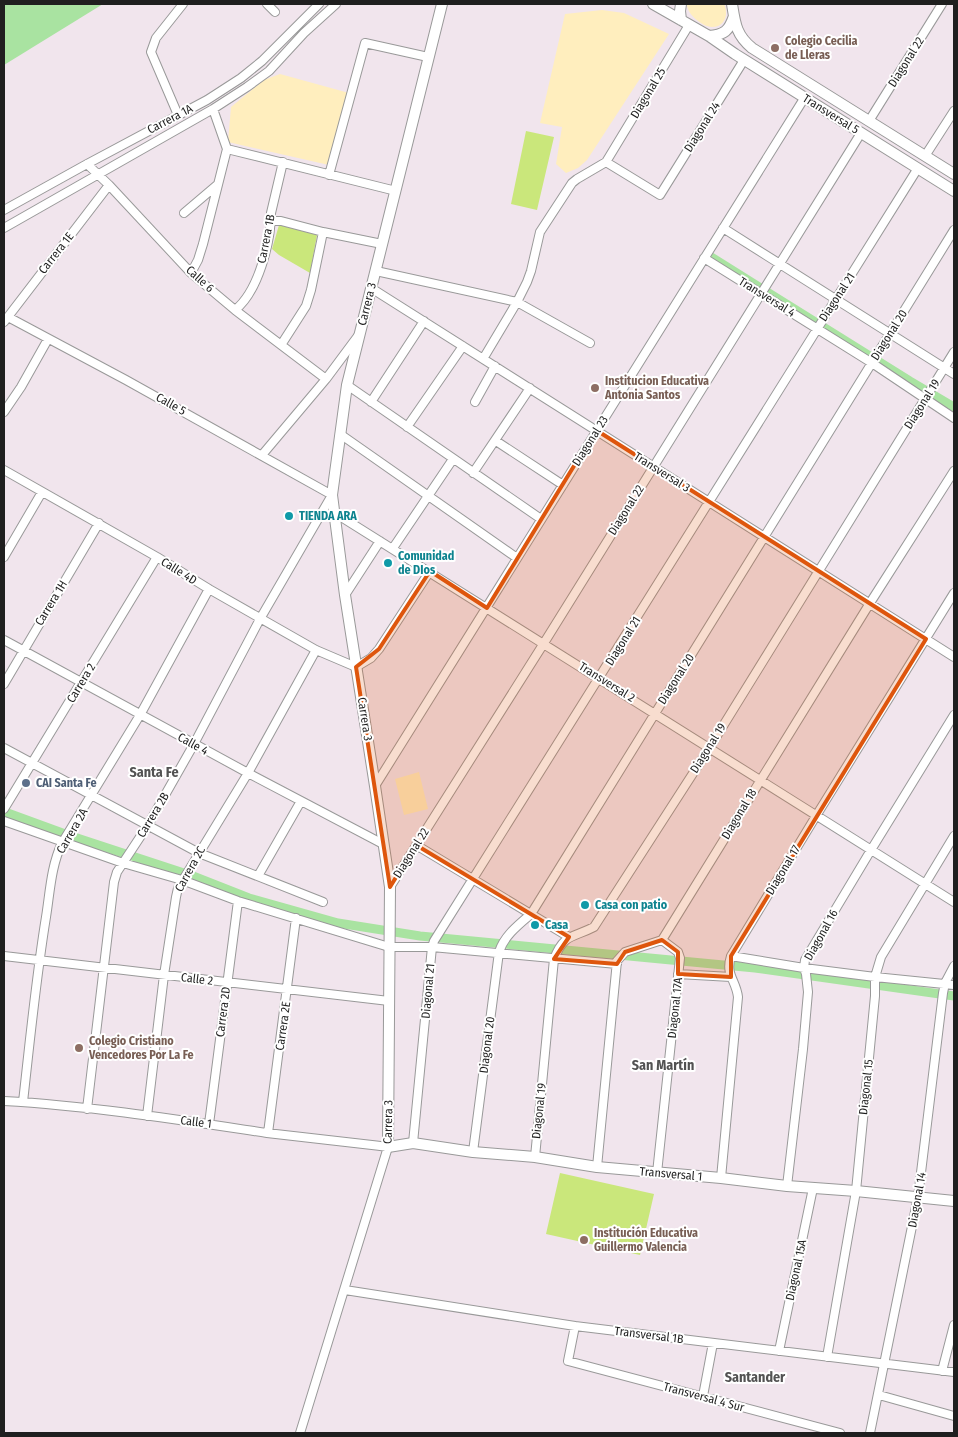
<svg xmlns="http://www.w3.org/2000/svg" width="958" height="1437" viewBox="0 0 958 1437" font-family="'Fira Sans Condensed',sans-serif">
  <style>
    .park { fill: #ffeebe }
    .pitch { fill: #cae77b }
    .water { fill: #a9e3a1 }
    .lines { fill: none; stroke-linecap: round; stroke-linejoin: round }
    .canal { stroke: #a9e3a1; stroke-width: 9 }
    .minor-casing { stroke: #999; stroke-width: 10 }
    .tertiary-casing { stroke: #999; stroke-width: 12 }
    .minor { stroke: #fff; stroke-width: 8 }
    .tertiary { stroke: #fff; stroke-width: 10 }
    .marked { fill: #de560d; fill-opacity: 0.2; stroke: #de560d; stroke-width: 4; stroke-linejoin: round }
    .education-dot { fill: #8d6e63; stroke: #fff; stroke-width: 2 }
    .culture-dot { fill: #0f9aa8; stroke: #fff; stroke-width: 2 }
    .service-dot { fill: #5c6f8a; stroke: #fff; stroke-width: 2 }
    .labels { text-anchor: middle; stroke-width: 4; stroke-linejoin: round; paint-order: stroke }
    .education-label { font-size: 12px; font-weight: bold; fill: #785e54; stroke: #fff; text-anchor: start }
    .street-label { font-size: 12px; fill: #1f1f1f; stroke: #fff }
    .culture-label { font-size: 12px; font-weight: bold; fill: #0d838f; stroke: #fff; text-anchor: start }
    .service-label { font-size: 12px; font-weight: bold; fill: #4e5e75; stroke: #fff; text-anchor: start }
    .neighbourhood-label { font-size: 14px; font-weight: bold; fill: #525252; stroke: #fff }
  </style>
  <rect width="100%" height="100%" fill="#f1e5ed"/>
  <path class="park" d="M687,4H724C729,14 725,27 712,27C702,27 686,13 687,4Z
    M602,10L624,13L669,34L587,160L578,168L566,173L556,164L562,127L540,123L565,14Z
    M280,74L349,93L329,165L228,142L231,107L264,80Z
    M419,772L428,809L404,815L395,779Z"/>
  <path class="pitch" d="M526,131L554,137L537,210L511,204Z
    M279,225L317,235L310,273L279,255L272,249Z
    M560,1173L654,1194L640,1255L546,1234Z"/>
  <path class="water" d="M4,4H103L4,65Z"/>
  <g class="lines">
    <path class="canal" d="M708,255L910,381L954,407
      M5,812L68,835L193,876L249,898L338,923L420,936L755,968L954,996"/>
    <g class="minor-casing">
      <path id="minor" d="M267,4L275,12
        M178,115L151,52L156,38L183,4
        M869,121L942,4
        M227,149L396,191
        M925,156L954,111
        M606,162L660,195L744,60
        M87,164L109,185L191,273L235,310L326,379
        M329,175L365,43L428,57
        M4,210L87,164L207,100L241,78L262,61L319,4
        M184,213L217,185
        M271,221H281L323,232L382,244
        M4,228L213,109L247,87L269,71L304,33L336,4
        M723,228L954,374
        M704,258L872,363L954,418
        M376,271L517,302L590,343
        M191,273L198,260L203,244L227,149L213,109
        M371,288L954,657
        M235,310C258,292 271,242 271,213L283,162
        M8,317L126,380L332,495L260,619L194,744L148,825L117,872L114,882L87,1109
        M4,322L109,185
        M281,345L306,306L311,290L323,232
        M483,359L517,302L527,282L531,271L540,232L572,183L577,179L606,162L689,25
        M347,385L541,519
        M371,402L424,321
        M475,402L495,366
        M4,412L21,387L48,339
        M407,427L463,346
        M340,434L517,558
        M496,441L563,485
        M262,455L326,379L358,336
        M4,470L157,557L209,589L316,650L356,667L371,658L379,649L430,571
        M473,473L530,388
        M335,513C542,642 749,771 954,902
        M393,548L453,459
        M4,557L42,492
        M345,595L380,541
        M4,640L248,773L383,844
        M4,684L99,523
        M4,748L199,853L323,902
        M375,786L805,97
        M4,809L157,557
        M4,821L123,863L182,880L238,901L389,947H432L617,964
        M416,845L569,937
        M258,876L301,801
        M390,887L544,643L861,133
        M4,956L389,1001
        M731,956L804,968L875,977L954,985
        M678,974L731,977
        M4,1101C92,1106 180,1120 267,1133C308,1138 348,1142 388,1147L300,1433
        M23,1102C30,1040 36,978 46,917C50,892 51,866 62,843L140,715L209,589
        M147,1116L164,975L176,897L178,888L248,773L316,650
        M209,1124L238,901
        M268,1133L296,918
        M413,1143L432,947L434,941L918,168
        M473,1152L499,952C504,936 518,925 531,914L954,230
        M535,1157L554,959C564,933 573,938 594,927L710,747L954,352
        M597,1167L617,961L625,952L662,940L870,603L954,471
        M657,1173L680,958L678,952L662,940
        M721,1178L738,997C736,980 725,975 731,956L816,816L954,593
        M787,1186L803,1049L808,992L806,974L804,968L805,960L871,850L954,715
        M345,1290L575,1326L954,1372
        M575,1326L568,1361L840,1433
        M779,1351L813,1188
        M827,1357L856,1191L875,996V977L881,957L954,836
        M942,1371L954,1325
        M879,1395L954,1416
        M703,1396L713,1343
        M870,1433L918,1197L943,993L945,983L954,966"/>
    </g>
    <g class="tertiary-casing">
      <path id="tertiary" d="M442,4L347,385L332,495L345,595L375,786L390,887L388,1147L413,1143L473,1152L535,1157L597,1167L721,1178L787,1186L856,1191L954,1201
        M653,4L709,36L735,54L954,191
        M681,4L680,11L681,20
        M732,4C735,23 736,35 752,48L954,174
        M709,36C724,35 729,31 734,16"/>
    </g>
    <use href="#minor" class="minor"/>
    <use href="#tertiary" class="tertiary"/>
  </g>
  <path class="marked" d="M596,430L926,639L731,956V977L678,974V952L662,940L625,952L617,964L554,959L569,937L416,845L390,887L356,667L379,649L430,571L487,608Z"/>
  <g class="education-dot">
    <circle cx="775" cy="48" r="5"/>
    <circle cx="595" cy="388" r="5"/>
    <circle cx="79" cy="1048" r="5"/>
    <circle cx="584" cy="1240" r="5"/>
  </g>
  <g class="culture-dot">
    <circle cx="289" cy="516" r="5"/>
    <circle cx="388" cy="563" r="5"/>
    <circle cx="585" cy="905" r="5"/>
    <circle cx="535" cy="925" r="5"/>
  </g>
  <circle class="service-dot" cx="26" cy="783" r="5"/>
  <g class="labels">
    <g class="education-label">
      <text x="785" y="45">Colegio Cecilia<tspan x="785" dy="14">de Lleras</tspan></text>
      <text x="605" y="385">Institucion Educativa<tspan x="605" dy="14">Antonia Santos</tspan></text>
      <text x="89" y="1045">Colegio Cristiano<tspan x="89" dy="14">Vencedores Por La Fe</tspan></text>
      <text x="594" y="1237">Institución Educativa<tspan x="594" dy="14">Guillermo Valencia</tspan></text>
    </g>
    <g class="street-label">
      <text transform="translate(906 62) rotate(-58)" y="4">Diagonal 22</text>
      <text transform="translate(648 93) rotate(-59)" y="4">Diagonal 25</text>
      <text transform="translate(831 114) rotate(32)" y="4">Transversal 5</text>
      <text transform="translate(170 119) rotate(-28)" y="4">Carrera 1A</text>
      <text transform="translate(702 127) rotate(-58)" y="4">Diagonal 24</text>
      <text transform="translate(266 239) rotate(-79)" y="4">Carrera 1B</text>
      <text transform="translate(56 253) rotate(-52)" y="4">Carrera 1E</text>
      <text transform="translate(200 279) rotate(42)" y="4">Calle 6</text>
      <text transform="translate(767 297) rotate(32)" y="4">Transversal 4</text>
      <text transform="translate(837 297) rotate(-57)" y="4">Diagonal 21</text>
      <text transform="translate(367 304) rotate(-76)" y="4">Carrera 3</text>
      <text transform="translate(889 335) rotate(-58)" y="4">Diagonal 20</text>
      <text transform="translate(171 404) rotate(29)" y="4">Calle 5</text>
      <text transform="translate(922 404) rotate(-58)" y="4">Diagonal 19</text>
      <text transform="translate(590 441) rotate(-58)" y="4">Diagonal 23</text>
      <text transform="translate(662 472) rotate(32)" y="4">Transversal 3</text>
      <text transform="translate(626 510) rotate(-58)" y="4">Diagonal 22</text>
      <text transform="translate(179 571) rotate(32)" y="4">Calle 4D</text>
      <text transform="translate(51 603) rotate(-59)" y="4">Carrera 1H</text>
      <text transform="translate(623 641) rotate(-58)" y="4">Diagonal 21</text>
      <text transform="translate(676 679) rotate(-58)" y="4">Diagonal 20</text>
      <text transform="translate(607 682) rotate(32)" y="4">Transversal 2</text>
      <text transform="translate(81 683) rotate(-59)" y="4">Carrera 2</text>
      <text transform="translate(365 719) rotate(81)" y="4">Carrera 3</text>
      <text transform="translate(193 744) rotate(29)" y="4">Calle 4</text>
      <text transform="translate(708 748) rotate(-58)" y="4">Diagonal 19</text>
      <text transform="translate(739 814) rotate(-59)" y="4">Diagonal 18</text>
      <text transform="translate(153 815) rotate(-59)" y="4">Carrera 2B</text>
      <text transform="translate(72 831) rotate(-60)" y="4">Carrera 2A</text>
      <text transform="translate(411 853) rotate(-58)" y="4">Diagonal 22</text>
      <text transform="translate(190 869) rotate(-61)" y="4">Carrera 2C</text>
      <text transform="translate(783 870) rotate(-59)" y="4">Diagonal 17</text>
      <text transform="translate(821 935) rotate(-61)" y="4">Diagonal 16</text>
      <text transform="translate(197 979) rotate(7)" y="4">Calle 2</text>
      <text transform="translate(428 991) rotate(-85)" y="4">Diagonal 21</text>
      <text transform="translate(675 1008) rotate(-84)" y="4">Diagonal 17A</text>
      <text transform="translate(223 1012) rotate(-83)" y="4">Carrera 2D</text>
      <text transform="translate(283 1026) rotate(-82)" y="4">Carrera 2E</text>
      <text transform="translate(487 1045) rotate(-83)" y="4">Diagonal 20</text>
      <text transform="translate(866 1087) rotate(-84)" y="4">Diagonal 15</text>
      <text transform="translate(539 1111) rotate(-84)" y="4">Diagonal 19</text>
      <text transform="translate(196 1122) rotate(7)" y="4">Calle 1</text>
      <text transform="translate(388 1122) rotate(-89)" y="4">Carrera 3</text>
      <text transform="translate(671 1174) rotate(5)" y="4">Transversal 1</text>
      <text transform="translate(917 1200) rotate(-80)" y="4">Diagonal 14</text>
      <text transform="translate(796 1270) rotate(-78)" y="4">Diagonal 15A</text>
      <text transform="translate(649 1335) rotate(7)" y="4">Transversal 1B</text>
      <text transform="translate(704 1397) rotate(15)" y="4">Transversal 4 Sur</text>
    </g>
    <g class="culture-label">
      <text x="299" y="520">TIENDA ARA</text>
      <text x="398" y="560">Comunidad<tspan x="398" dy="14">de DIos</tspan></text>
      <text x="595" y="909">Casa con patio</text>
      <text x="545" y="929">Casa</text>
    </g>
    <g class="service-label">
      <text x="36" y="787">CAI Santa Fe</text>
    </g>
    <g class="neighbourhood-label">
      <text x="154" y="777">Santa Fe</text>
      <text x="663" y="1070">San Martín</text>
      <text x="755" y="1382">Santander</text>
    </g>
  </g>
  <rect width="958" height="1437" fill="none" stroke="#1f1f1f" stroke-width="10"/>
</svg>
